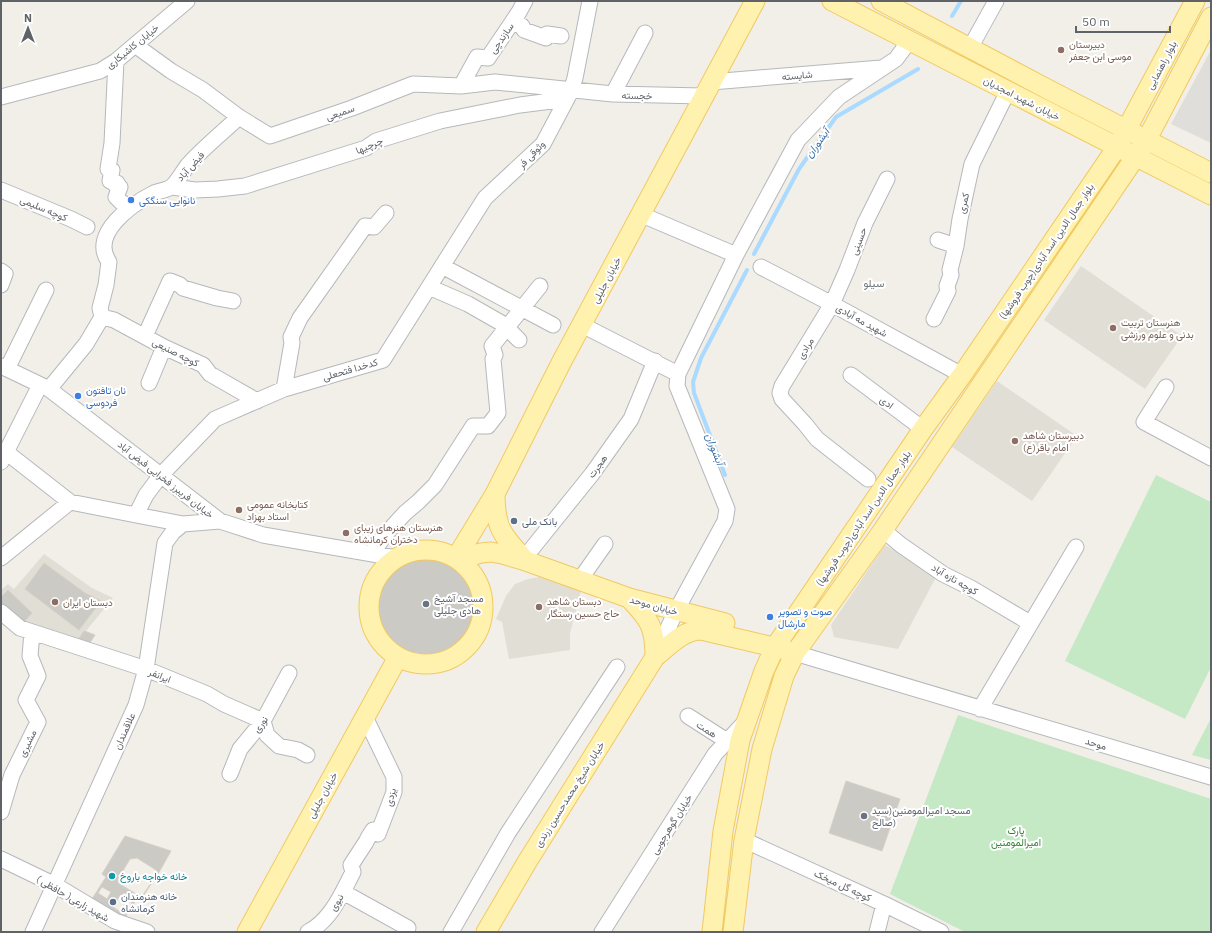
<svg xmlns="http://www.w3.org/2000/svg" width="1212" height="933" viewBox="0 0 1212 933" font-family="'IBM Plex Sans',Vazirmatn,sans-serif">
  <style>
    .industrial { fill: #e0deda }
    .education { fill: #e1ded6 }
    .green { fill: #c5e8c5 }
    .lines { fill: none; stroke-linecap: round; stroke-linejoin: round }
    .stream { stroke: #aadaff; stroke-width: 4 }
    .building { fill: #cccac5; stroke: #d6d1c6; fill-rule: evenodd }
    .minor-casing { stroke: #b5b8bc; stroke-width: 17 }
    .major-casing { stroke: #f2c960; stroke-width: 21 }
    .minor { stroke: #fff; stroke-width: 15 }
    .major { stroke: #fff2af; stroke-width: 19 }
    .education-dot { fill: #8d6e63; stroke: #fff; stroke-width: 1.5 }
    .shop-dot { fill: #3f7fe0; stroke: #fff; stroke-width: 1.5 }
    .service-dot { fill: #5c6f8a; stroke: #fff; stroke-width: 1.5 }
    .worship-dot { fill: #6b7280; stroke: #fff; stroke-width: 1.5 }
    .culture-dot { fill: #0f9aa8; stroke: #fff; stroke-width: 1.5 }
    .labels { text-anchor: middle; stroke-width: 4; stroke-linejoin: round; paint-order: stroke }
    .street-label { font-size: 10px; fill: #5f6368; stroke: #fff }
    .education-label { font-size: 10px; fill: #785e54; stroke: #fff; text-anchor: start }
    .shop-label { font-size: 10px; fill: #366cbe; stroke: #fff; text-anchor: start }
    .service-label { font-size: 10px; fill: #4e5e75; stroke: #fff; text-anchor: start }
    .worship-label { font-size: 10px; fill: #5b616d; stroke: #fff; text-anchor: start }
    .park-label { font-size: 10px; fill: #348238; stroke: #fff }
    .culture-label { font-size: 10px; fill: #0d838f; stroke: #fff; text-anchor: start }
    .water-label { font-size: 11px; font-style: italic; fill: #4174aa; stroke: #fff }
    .neighbourhood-label { font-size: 11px; fill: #70757a; stroke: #fff }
  </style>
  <rect width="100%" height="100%" fill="#f1efe8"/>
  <path class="industrial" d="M1211,50V143L1171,124Z"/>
  <path class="education" d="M1081,266L1182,336L1145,389L1044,320Z
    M997,381L1077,436L1032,501L952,447Z
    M885,545L930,570L935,579L898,649L834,637L831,625Z
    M44,554L92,588L113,598L86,631L95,635L89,644L19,621L1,606V590L8,584L14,589Z
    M540,577L581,591L570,633V650L509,659L502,622L496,619L506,596L515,584L528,579Z"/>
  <path class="green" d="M1156,475L1211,502V667L1185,719L1065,661Z
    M958,715L1211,799V932H965L890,894Z
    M1211,718V760L1192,755Z"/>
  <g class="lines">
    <path class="stream" d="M952,16L961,1
      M754,254L799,169L836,117L918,69
      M725,475L694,393L693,382L701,358L747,270"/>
  </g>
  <path class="building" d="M378 607a48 48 0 1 1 96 0a48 48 0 1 1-96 0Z
    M44,563L85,593L101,601L79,630L25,589Z
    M8,590L32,613L24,622L1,606V597Z
    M84,631L95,635L89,644L78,640Z
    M846,781L900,799L882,851L829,833Z
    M125,836L171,851L158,874L143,896L138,897L126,916H117L92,899L106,877L102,874ZM137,858L156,870L157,874L143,895H138L118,883V879L130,859ZM102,887L111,892L107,899L98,893ZM120,895L132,903L125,915L113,907Z"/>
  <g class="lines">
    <g class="minor-casing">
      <path id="minor" d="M512,23L522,26L524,30L546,38L547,34L561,36
        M135,45L171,71L203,90L239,117L270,136L352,108L413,84L461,86L495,82L613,94L703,96
        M970,48L996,1
        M116,61L112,143L108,169L112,170L110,181L117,183L116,186L120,187L116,197L121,202L130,207
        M711,82L881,68
        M461,86L477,57L488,58L519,12L525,1
        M613,94L645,33
        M1,97L100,71L116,61L187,1
        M172,187L195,190L218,189L245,186L366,148L376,141L440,121L520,105L567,99
        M1,190L71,219L87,227
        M640,214L736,255
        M938,240L956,246
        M442,266L553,325
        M761,267L832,304L962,375
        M1,271L5,274L1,285
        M429,287L468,304L503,324L519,340
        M102,317L114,320L164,347L203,365L210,374L257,401
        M934,319L948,291L947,286L951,275L950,270L956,246L960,219L972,164L1008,91
        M582,325L678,374
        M145,336L170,281L180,285L183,288L217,298L233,301
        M1,366L49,389L220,521L263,535L396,558
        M7,369L46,290
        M851,375L923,429
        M149,383L164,347
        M1166,387L1144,422L1211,458
        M49,389L86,344L102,317L100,308L106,285L109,262C89,234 132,204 154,193C159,191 167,190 171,187C177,183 183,171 188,165C202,149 223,132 239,117
        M284,389L292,343L291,337L300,318L365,226L374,227L386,213
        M6,452L70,502
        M1,462L40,385
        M868,479L817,439L805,424L782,399L780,393L782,386L832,304L847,270L865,223L887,179
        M136,515L146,495L161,475L215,419L284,389L383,360L485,198L543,144L571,91L575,78L590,1
        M883,530L901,545L943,574L971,588L1030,623
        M372,554L384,536L405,513L418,502L435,485L473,426H488L498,413L493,359L495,355L492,346L540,286
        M1,558L70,502L136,515L183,524L220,521
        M526,561L530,551L538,541L592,474L631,419L655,361
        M579,581L605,544
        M1,612L20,628L146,669L207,694L224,704L263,721L267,735L279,746L298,750L307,755
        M795,653L1211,777
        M656,654L676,611L725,521L727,509L677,386L678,374L736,255L798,140L839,97L896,59L910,40
        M980,709L1076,547
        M688,716L727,741
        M230,774L240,749L263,721L289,673
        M1,812L12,775L38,722L26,700L38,676L30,656L32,632
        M744,840L884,904L941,932
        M1,859L55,885L115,921L147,932
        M343,892L408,928
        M33,932L136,705L146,669L165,543L173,532L183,524
        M308,932C331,920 341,895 353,872L351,865L366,842L368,838L373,830L378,834L394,792V777L365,717
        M451,932L508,833L617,667
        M602,932L715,754L744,723
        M877,932L884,904"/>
    </g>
    <g class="major-casing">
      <path id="major" d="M832,1L1211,195
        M881,1L1053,92L1211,173
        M495,494C495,529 503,536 526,561
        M369 607a57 57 0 1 1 114 0a57 57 0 1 1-114 0Z
        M456,558L495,494L561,363L755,1
        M459,559L481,553L491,552L502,554L526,561L629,598L725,623
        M629,598C650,620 655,627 655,657
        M247,932L398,657
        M486,932L527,862L655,657C669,646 683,630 701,630L786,650
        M712,932L723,831L740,740L764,671L775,647L923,429L962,375L1117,147L1195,1
        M733,932L744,840L762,749L784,676L795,653L883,530L1136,156L1147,139L1211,17"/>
    </g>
    <use href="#minor" class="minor"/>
    <use href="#major" class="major"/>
  </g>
  <g class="education-dot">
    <circle cx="1061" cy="50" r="4"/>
    <circle cx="1113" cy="328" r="4"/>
    <circle cx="1015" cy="441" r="4"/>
    <circle cx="239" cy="510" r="4"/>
    <circle cx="346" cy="533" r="4"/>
    <circle cx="55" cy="602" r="4"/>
    <circle cx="539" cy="607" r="4"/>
  </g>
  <g class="shop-dot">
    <circle cx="131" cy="200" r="4"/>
    <circle cx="78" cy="396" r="4"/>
    <circle cx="770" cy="617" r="4"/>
  </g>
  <g class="service-dot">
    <circle cx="514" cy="521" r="4"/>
    <circle cx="113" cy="902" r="4"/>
  </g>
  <g class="worship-dot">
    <circle cx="426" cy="604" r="4"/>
    <circle cx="864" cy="816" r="4"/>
  </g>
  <circle class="culture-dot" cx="112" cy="876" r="4"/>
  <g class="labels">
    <g class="street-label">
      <text transform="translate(501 38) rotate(-55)" y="4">سازندچی</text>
      <text transform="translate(132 46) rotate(-39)" y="4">خیابان کاشیکاری</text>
      <text transform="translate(1161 65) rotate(-62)" y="4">بلوار راهنمایی</text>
      <text transform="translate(797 75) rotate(-5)" y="4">شایسته</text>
      <text transform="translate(637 95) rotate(1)" y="4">خجسته</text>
      <text transform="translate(1022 98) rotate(27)" y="4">خیابان شهید امجدیان</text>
      <text transform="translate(340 112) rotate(-19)" y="4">سمیعی</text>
      <text transform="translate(369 145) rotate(-23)" y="4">چرچیها</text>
      <text transform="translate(531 154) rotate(-46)" y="4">وثوقی فر</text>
      <text transform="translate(190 166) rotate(-48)" y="4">فیض آباد</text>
      <text transform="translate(963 203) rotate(-77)" y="4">کمری</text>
      <text transform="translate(44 208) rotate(23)" y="4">کوچه سلیمی</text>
      <text transform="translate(858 241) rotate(-69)" y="4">حسینی</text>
      <text transform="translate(1046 251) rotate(-56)" y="4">بلوار جمال الدین اسد آبادی(چوب فروشها)</text>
      <text transform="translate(606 280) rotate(-62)" y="4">خیابان جلیلی</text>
      <text transform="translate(862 320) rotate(29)" y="4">شهید مه آبادی</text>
      <text transform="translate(805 348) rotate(-58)" y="4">مرادی</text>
      <text transform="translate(176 352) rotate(27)" y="4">کوچه صنیعی</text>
      <text transform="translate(350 369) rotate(-16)" y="4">کدخدا فتحعلی</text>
      <text transform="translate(887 402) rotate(36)" y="4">ادی</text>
      <text transform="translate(597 466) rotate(-54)" y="4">هجرت</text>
      <text transform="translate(166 479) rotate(38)" y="4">خیابان فریبرز فخرایی فیض آباد</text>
      <text transform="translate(863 518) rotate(-56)" y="4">بلوار جمال الدین اسد آبادی(چوب فروشها)</text>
      <text transform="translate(955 579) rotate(30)" y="4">کوچه تازه آباد</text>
      <text transform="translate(654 605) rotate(15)" y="4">خیابان موحد</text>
      <text transform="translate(160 675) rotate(22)" y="4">ایرانفر</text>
      <text transform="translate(260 724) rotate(-54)" y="4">نوری</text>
      <text transform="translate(707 729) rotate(33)" y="4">همت</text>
      <text transform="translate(124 731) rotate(-66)" y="4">علاقمندان</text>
      <text transform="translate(27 743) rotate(-64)" y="4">مشیری</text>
      <text transform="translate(1096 743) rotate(17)" y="4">موحد</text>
      <text transform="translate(569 794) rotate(-58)" y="4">خیابان شیخ محمدحسین زرندی</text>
      <text transform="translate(322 795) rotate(-61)" y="4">خیابان جلیلی</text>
      <text transform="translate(390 797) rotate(-75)" y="4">یزدی</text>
      <text transform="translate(671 824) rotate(-58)" y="4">خیابان گوهرجویی</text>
      <text transform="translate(843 885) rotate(25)" y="4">کوچه گل میخک</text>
      <text transform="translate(73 898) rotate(30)" y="4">شهید زارعی( حافظی )</text>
      <text transform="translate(336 902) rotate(-58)" y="4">نبوی</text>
    </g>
    <g class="education-label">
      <text x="1069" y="48">دبیرستان<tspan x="1069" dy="12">موسی ابن جعفر</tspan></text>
      <text x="1121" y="326">هنرستان تربیت<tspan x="1121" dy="12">بدنی و علوم ورزشی</tspan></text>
      <text x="1023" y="439">دبیرستان شاهد<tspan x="1023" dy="12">امام باقر(ع)</tspan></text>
      <text x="247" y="508">کتابخانه عمومی<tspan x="247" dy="12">استاد بهزاد</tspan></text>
      <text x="354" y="531">هنرستان هنرهای زیبای<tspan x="354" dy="12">دختران کرمانشاه</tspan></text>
      <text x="547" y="605">دبستان شاهد<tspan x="547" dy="12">حاج حسین رستگار</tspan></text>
      <text x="63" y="606">دبستان ایران</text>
    </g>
    <g class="shop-label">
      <text x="139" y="204">نانوایی سنگکی</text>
      <text x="86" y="394">نان تافتون<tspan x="86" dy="12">فردوسی</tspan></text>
      <text x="778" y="615">صوت و تصویر<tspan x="778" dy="12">مارشال</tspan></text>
    </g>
    <g class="service-label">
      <text x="522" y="525">بانک ملی</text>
      <text x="121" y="900">خانه هنرمندان<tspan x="121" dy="12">کرمانشاه</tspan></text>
    </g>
    <g class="worship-label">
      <text x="434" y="602">مسجد آشیخ<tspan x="434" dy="12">هادی جلیلی</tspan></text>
      <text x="872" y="814">مسجد امیرالمومنین(سید<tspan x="872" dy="12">صالح)</tspan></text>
    </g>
    <g class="park-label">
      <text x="1016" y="834">پارک<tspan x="1016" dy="12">امیرالمومنین</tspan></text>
    </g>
    <g class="culture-label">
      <text x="120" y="880">خانه خواجه باروخ</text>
    </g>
    <g class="water-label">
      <text transform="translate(817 143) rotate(-54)" y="4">آبشوران</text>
      <text transform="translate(715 449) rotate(69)" y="4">آبشوران</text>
    </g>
    <g class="neighbourhood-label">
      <text x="874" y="287">سیلو</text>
    </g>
  </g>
  <rect width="1212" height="933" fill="none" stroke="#5f6368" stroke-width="4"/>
  <g transform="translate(28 28)" stroke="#ffffff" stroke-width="3" paint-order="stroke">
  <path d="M0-3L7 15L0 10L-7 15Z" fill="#5f6368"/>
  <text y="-6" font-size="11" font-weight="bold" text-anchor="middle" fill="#5f6368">N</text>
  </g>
  <path d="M1076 26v6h94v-6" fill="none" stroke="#5f6368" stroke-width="2"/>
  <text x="1082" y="26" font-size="12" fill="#5f6368" stroke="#ffffff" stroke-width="3" paint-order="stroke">50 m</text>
</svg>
